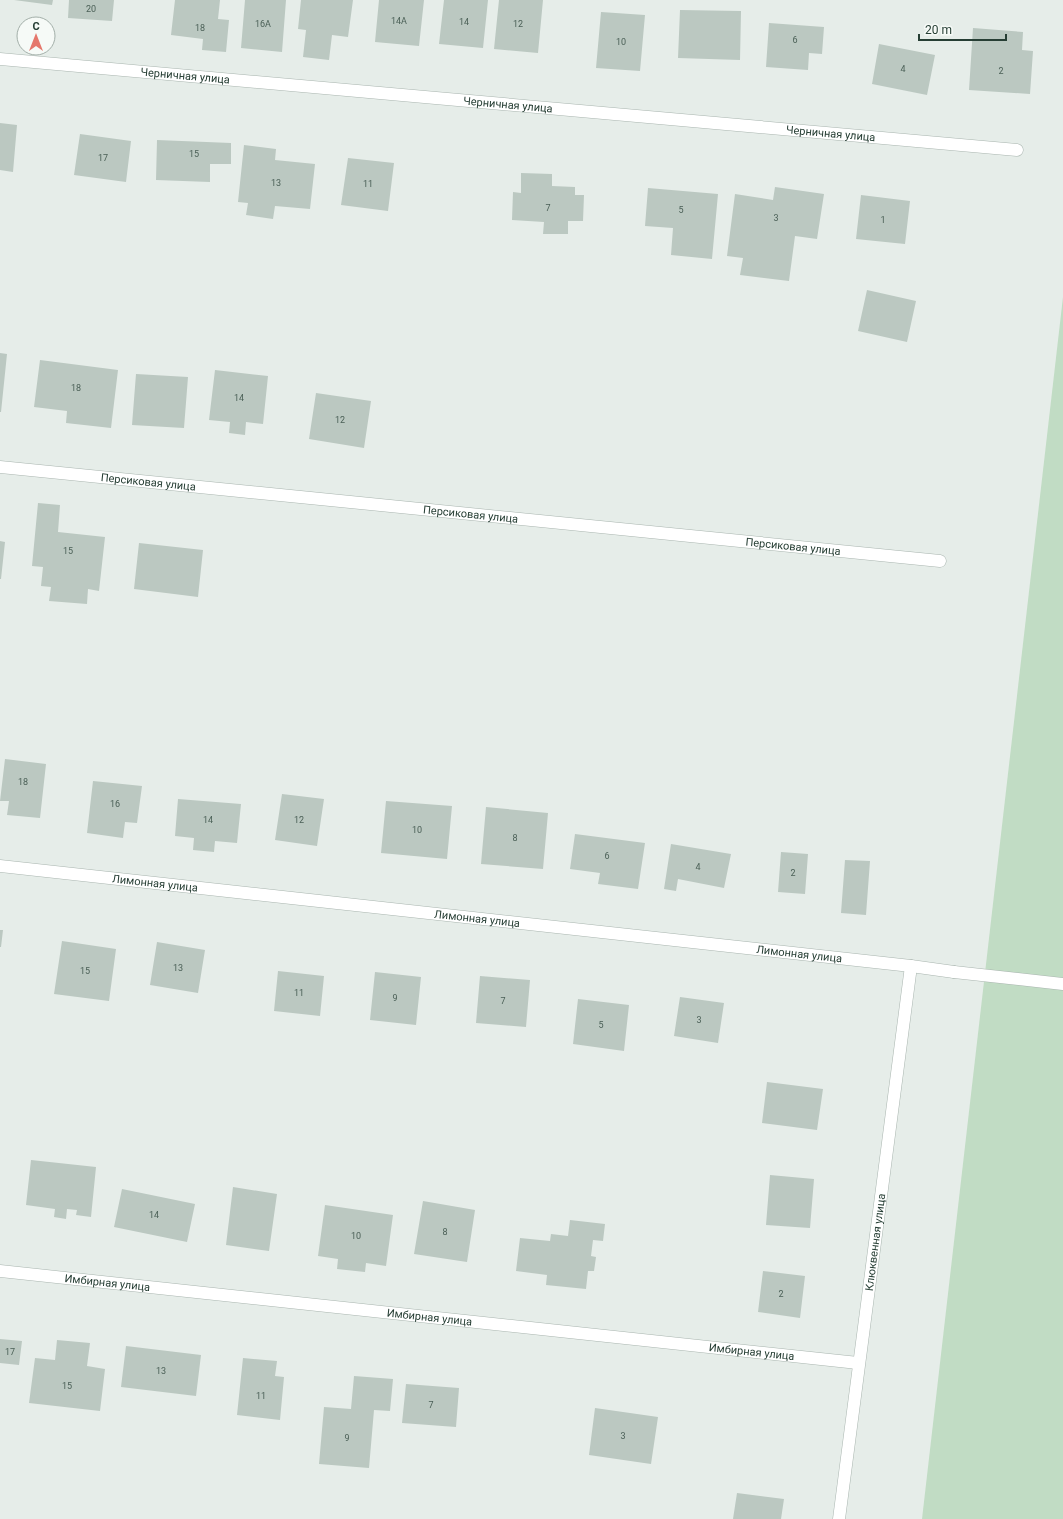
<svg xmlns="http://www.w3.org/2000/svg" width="1063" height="1519" viewBox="0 0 1063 1519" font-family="Roboto,sans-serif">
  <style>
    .green { fill: #c1dcc4 }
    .building { fill: #bbc8c1 }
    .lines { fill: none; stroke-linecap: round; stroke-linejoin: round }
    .service-casing { stroke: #a9b5af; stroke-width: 13 }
    .minor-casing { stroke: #a9b5af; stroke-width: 13 }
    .service { stroke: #fff; stroke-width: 12 }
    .minor { stroke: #fff; stroke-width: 12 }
    .labels { text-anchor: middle; stroke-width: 3; stroke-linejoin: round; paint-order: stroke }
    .number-label { font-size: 9px; fill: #4b6057 }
    .street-label { font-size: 11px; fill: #263e34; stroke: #f6faf7 }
  </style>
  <rect width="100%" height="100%" fill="#e6ede9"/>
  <path class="green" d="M1063,297V1519H922Z"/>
  <path class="building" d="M14,0H53L52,5Z
    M69,0H114L112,21L68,18Z
    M175,0H220L218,19L229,20L226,52L202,50L203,39L171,35Z
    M245,0H286L282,52L241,48Z
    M301,0H353L348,37L332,35L329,60L303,57L306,30L298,29Z
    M379,0H424L419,46L375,42Z
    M444,0H488L483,48L439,44Z
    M499,0H543L538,53L494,49Z
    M680,10L741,11L740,60L678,58Z
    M601,12L645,15L640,71L596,68Z
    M769,23L824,27L822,54L809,53L808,70L766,67Z
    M973,28L1023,32L1022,50L1033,51L1030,94L969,90Z
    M879,44L935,55L927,95L872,84Z
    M0,123L17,125L13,172L0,170Z
    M80,134L131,141L126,182L74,175Z
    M157,140L231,143V164H210V182L156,180Z
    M244,145L276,149L275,160L315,164L310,209L275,206L273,219L246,215L248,203L238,202Z
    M348,158L394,163L388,211L341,205Z
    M521,173L552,174V186L575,187V195H584L583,221H568V234H543L544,222L512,220L513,192L521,193Z
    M775,187L824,194L817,239L795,236L789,281L740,275L743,258L727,256L735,194L773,200Z
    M648,188L718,194L712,259L671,255L673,228L645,226Z
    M861,195L910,201L905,244L856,239Z
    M867,290L916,301L907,342L858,331Z
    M0,353L7,354L1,412H0Z
    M40,360L118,370L111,428L66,423L67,411L34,407Z
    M215,370L268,376L263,424L246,422L245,435L229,433L230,422L209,420Z
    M136,374L188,377L184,428L132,425Z
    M316,393L371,401L364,448L309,439Z
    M38,503L60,505L58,532L105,537L99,591L88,589L87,604L49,601L51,587L41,586L43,567L32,566Z
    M0,541L5,542L1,579H0Z
    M139,543L203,550L198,597L134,589Z
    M5,759L46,764L40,818L7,815L9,801H0Z
    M93,781L142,786L137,823L125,822L123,838L87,833Z
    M282,794L324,799L317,846L275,840Z
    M178,799L241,804L237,843L215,841L214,852L193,850L194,838L175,836Z
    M386,801L452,806L447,859L381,853Z
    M486,807L548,813L543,869L481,864Z
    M575,834L645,843L638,889L598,884L600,873L570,869Z
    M671,844L731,854L724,888L678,879L676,891L664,889Z
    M781,852L808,854L805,894L778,892Z
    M845,860L870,861L866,915L841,913Z
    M0,930H3L1,947H0Z
    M62,941L116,949L109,1001L54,994Z
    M157,942L205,950L198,993L150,985Z
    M278,971L324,976L320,1016L274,1011Z
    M375,972L421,977L416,1025L370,1020Z
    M480,976L530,980L526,1027L476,1023Z
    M680,997L724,1003L718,1043L674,1036Z
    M578,999L629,1005L624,1051L573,1044Z
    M767,1082L823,1089L817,1130L762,1123Z
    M31,1160L96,1167L91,1217L76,1215L77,1210L67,1209L66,1219L54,1217L55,1209L26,1205Z
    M770,1175L814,1179L810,1228L766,1225Z
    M233,1187L277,1194L269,1251L226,1245Z
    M122,1189L195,1204L187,1242L114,1227Z
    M423,1201L475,1210L467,1262L414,1254Z
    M325,1205L393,1215L386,1266L366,1263L365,1272L337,1269L338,1259L318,1256Z
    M570,1220L605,1224L603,1241L593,1240L591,1256L596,1257L594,1271H588L586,1289L546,1285L547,1275L516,1271L520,1238L550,1241L551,1234L568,1236Z
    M763,1271L805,1276L800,1318L758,1312Z
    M0,1339L22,1341L19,1365L0,1363Z
    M57,1340L90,1343L87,1366L105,1369L100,1411L29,1403L35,1358L55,1360Z
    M126,1346L201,1355L196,1396L121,1387Z
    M243,1358L277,1361L275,1376L284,1377L280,1420L237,1415Z
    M354,1376L393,1379L390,1411L374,1410L369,1468L319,1464L324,1407L351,1409Z
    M406,1384L459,1388L456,1427L402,1423Z
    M595,1408L658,1417L651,1464L589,1455Z
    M737,1493L784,1499L781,1519H733Z"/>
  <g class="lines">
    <g class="service-casing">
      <path id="service" d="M954,972L1063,984"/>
    </g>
    <g class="minor-casing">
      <g id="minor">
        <path id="s1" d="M0,59L1017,150"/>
        <path id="s2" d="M0,467L940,561"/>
        <path id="s3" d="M0,866L911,966L954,972"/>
        <path id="s4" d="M0,1271L858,1363"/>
        <path id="s5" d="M839,1519L911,966"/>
      </g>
    </g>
    <use href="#service" class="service"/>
    <use href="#minor" class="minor"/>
  </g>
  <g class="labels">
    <g class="number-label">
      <text x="91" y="12">20</text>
      <text x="399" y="24">14А</text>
      <text x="464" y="25">14</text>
      <text x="263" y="27">16А</text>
      <text x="518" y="27">12</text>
      <text x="200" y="31">18</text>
      <text x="795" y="43">6</text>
      <text x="621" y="45">10</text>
      <text x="903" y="72">4</text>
      <text x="1001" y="74">2</text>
      <text x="194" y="157">15</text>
      <text x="103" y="161">17</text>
      <text x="276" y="186">13</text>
      <text x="368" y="187">11</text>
      <text x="548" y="211">7</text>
      <text x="681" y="213">5</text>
      <text x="776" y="221">3</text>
      <text x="883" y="223">1</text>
      <text x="76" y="391">18</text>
      <text x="239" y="401">14</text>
      <text x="340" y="423">12</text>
      <text x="68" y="554">15</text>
      <text x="23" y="785">18</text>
      <text x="115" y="807">16</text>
      <text x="208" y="823">14</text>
      <text x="299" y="823">12</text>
      <text x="417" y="833">10</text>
      <text x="515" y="841">8</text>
      <text x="607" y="859">6</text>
      <text x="698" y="870">4</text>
      <text x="793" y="876">2</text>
      <text x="178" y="971">13</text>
      <text x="85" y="974">15</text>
      <text x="299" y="996">11</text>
      <text x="395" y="1001">9</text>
      <text x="503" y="1004">7</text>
      <text x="699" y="1023">3</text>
      <text x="601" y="1028">5</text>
      <text x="154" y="1218">14</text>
      <text x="445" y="1235">8</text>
      <text x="356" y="1239">10</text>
      <text x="781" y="1297">2</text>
      <text x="10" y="1355">17</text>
      <text x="161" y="1374">13</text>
      <text x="67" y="1389">15</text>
      <text x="261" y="1399">11</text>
      <text x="431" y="1408">7</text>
      <text x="623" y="1439">3</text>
      <text x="347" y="1441">9</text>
    </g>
    <g class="street-label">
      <text dy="4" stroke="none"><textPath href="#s1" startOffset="186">Черничная улица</textPath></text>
      <text dy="4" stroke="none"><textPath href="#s1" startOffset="510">Черничная улица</textPath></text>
      <text dy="4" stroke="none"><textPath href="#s1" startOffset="834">Черничная улица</textPath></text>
      <text dy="4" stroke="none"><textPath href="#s2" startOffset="149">Персиковая улица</textPath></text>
      <text dy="4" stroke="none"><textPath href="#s2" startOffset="473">Персиковая улица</textPath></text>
      <text dy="4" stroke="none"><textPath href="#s2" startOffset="797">Персиковая улица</textPath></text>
      <text dy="4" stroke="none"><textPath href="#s3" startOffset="156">Лимонная улица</textPath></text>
      <text dy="4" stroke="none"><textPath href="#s3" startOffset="480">Лимонная улица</textPath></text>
      <text dy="4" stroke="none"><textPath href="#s3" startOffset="804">Лимонная улица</textPath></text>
      <text dy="4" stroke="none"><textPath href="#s5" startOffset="279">Клюквенная улица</textPath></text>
      <text dy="4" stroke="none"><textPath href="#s4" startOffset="108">Имбирная улица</textPath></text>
      <text dy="4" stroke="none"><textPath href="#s4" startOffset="432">Имбирная улица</textPath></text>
      <text dy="4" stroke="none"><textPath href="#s4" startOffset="756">Имбирная улица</textPath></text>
    </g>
  </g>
  <g transform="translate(36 36)"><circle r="19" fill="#f6faf7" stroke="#a3afa9"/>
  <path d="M0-3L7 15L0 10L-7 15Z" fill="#e5776c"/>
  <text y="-6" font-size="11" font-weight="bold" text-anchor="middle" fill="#263e34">С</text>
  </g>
  <path d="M919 34v6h87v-6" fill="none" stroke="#263e34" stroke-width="2"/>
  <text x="925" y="34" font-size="12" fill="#263e34" stroke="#f6faf7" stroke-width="3" paint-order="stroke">20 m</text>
</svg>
